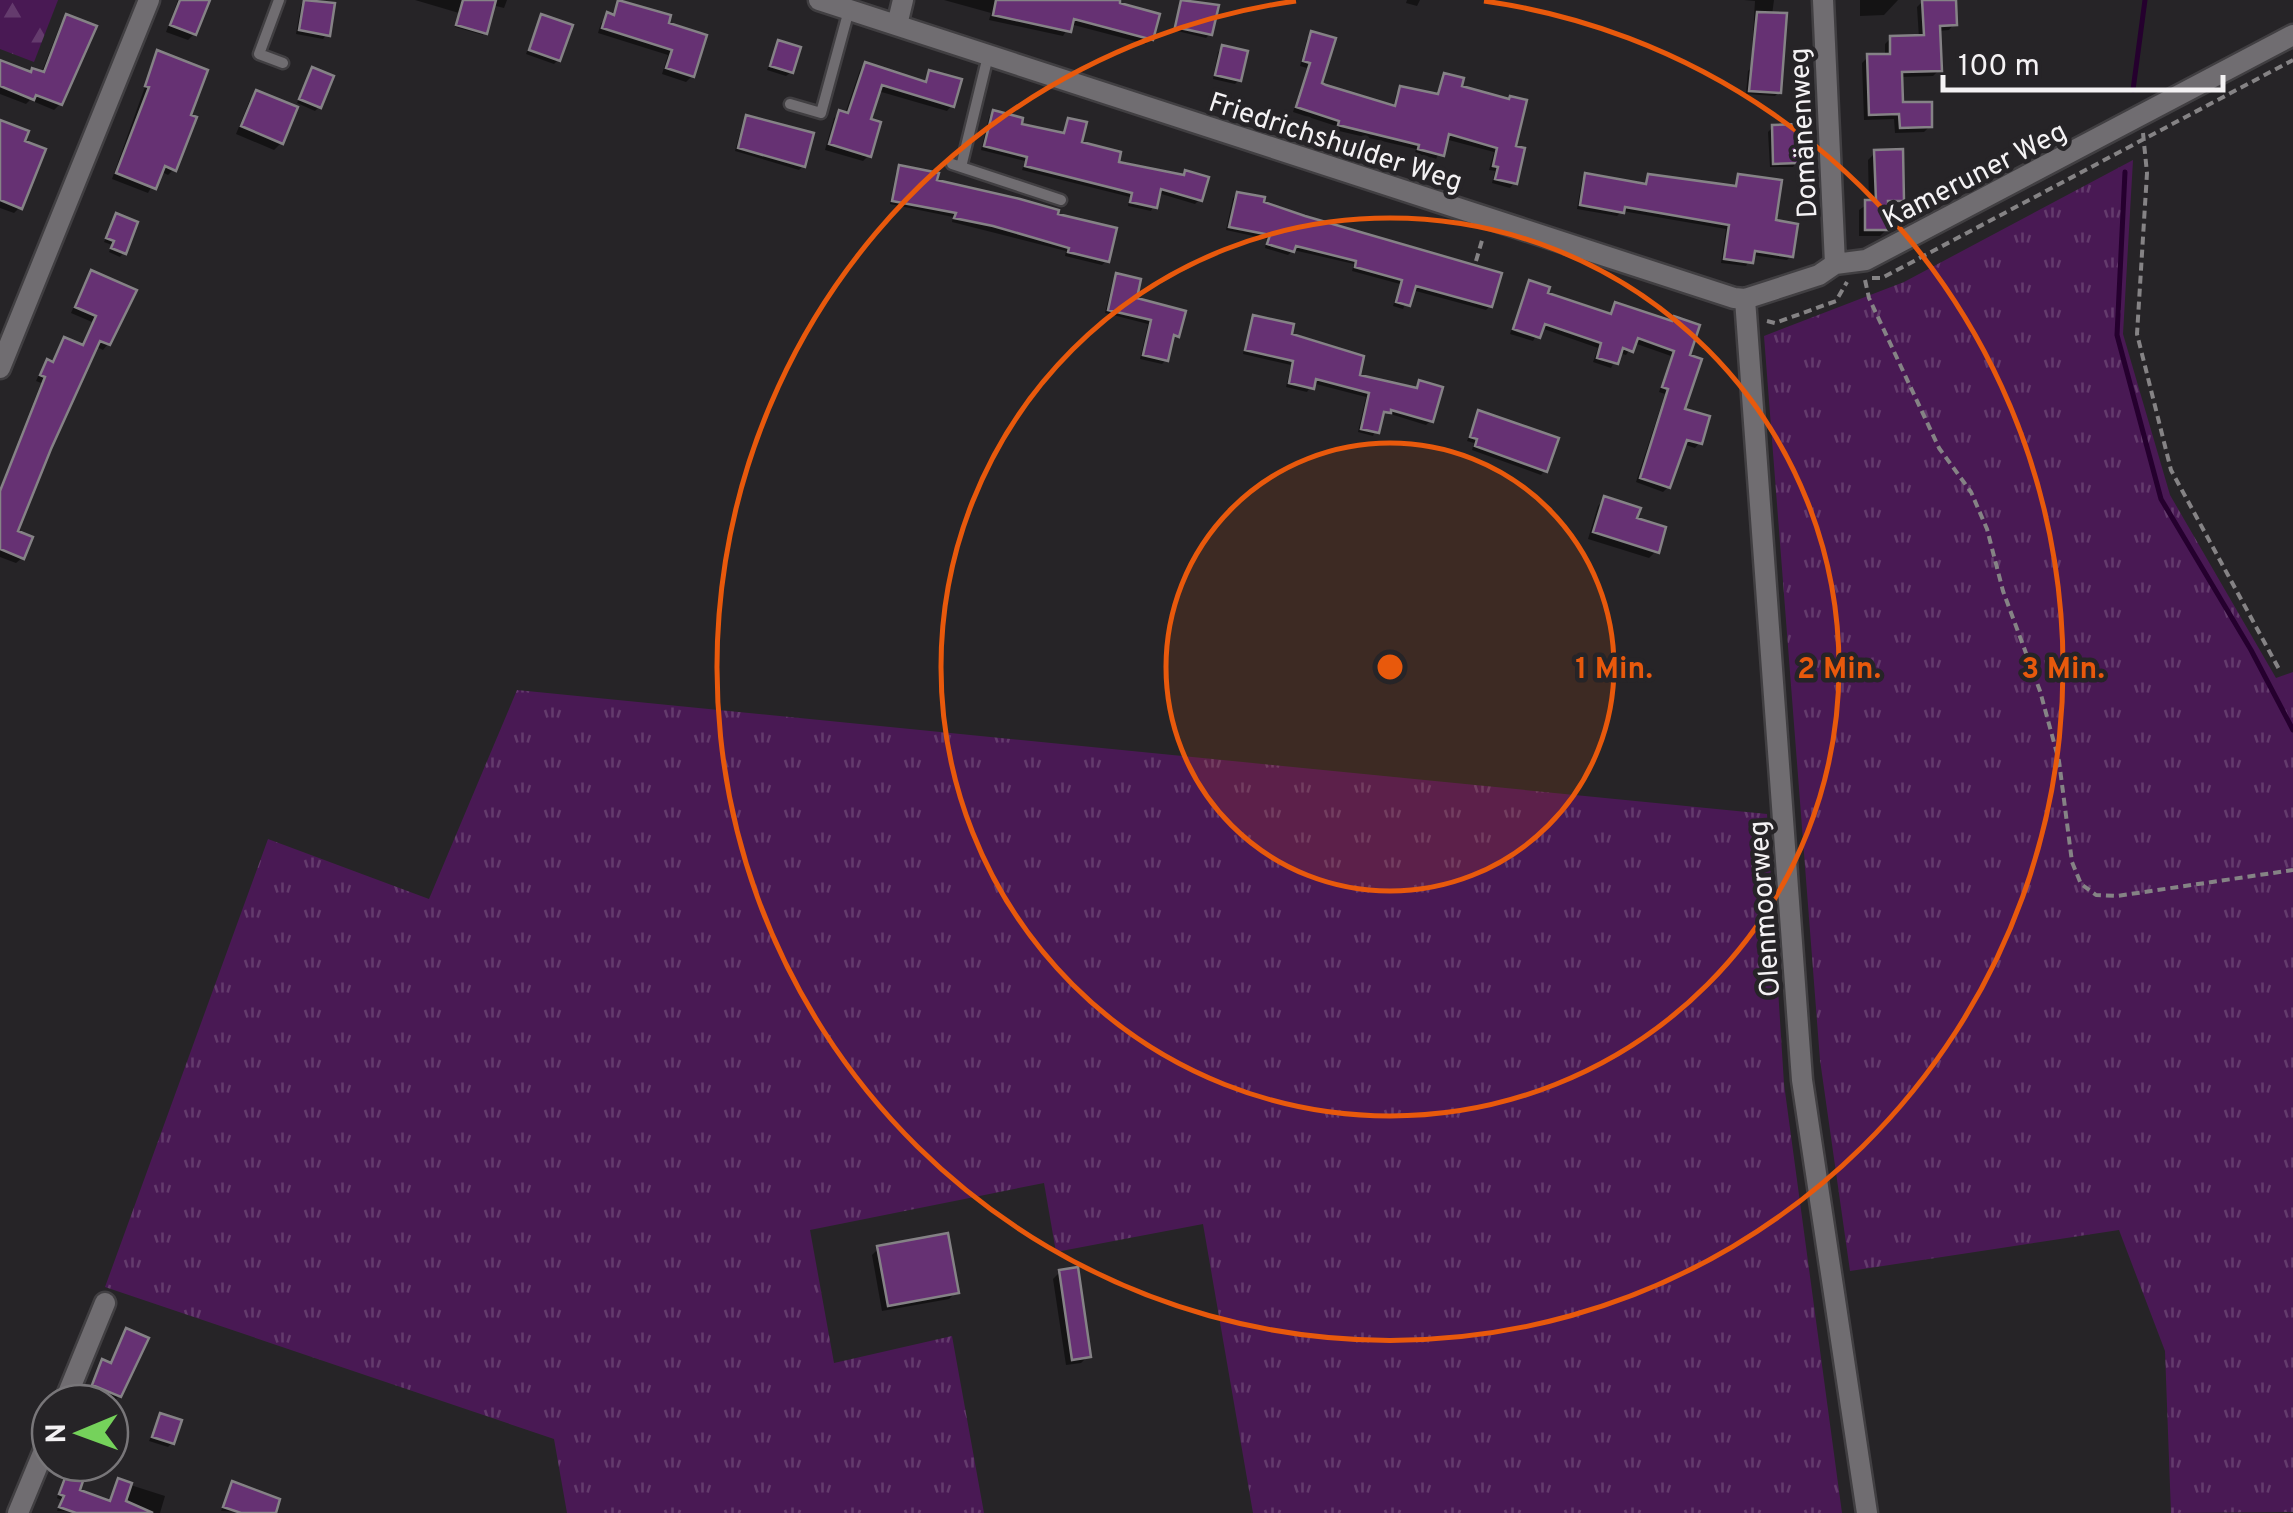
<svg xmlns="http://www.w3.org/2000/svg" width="2293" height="1513" viewBox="0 0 2293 1513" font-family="Overpass,sans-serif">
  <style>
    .grass { fill: url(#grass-tufts) }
    .forest { fill: url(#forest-firs) }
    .shadow { fill: #0007 }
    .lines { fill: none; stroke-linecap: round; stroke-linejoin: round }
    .stream { stroke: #25002e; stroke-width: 5 }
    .building { fill: #663173; stroke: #858286; stroke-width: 2.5 }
    .service-casing { stroke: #413f42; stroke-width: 15 }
    .minor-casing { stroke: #413f42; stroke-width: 25 }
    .path { stroke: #858385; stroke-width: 4; stroke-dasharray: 8 5; stroke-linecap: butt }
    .service { stroke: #706d71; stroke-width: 10 }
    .minor { stroke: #706d71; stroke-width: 20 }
    .ring { fill: none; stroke: #e8590c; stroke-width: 5 }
    .labels { text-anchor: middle; stroke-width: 9; stroke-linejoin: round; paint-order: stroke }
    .street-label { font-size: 28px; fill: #f4f2f4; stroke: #262427 }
    .centre { fill: #e8590c; stroke: #262427; stroke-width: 5 }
    .ring-label { font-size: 30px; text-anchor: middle; font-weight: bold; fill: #e8590c; stroke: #262427; stroke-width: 9; stroke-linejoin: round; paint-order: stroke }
  </style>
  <defs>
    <pattern id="grass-tufts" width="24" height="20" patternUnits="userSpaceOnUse" patternTransform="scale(2.5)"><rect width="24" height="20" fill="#491954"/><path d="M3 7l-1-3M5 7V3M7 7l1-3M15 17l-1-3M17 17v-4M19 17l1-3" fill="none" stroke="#643b6d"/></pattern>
    <pattern id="forest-firs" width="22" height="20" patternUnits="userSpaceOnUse" patternTransform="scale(2.5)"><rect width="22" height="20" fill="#491954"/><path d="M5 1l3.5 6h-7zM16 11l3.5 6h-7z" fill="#643b6d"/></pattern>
  </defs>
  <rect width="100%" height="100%" fill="#262427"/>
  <path class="grass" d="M2133,160L2123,334L2170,495L2276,678L2293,672V1512L2171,1513L2165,1351L2119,1230L1850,1271L1820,1060L1764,336L1904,282Z
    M517,690L1767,814L1784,1084L1842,1513H1253L1203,1224L1056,1252L1044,1183L810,1230L834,1363L952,1336L984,1513H567L554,1439L105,1287L268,839L429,899Z"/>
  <path class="forest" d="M0,0H58L34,62L0,49Z"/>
  <path class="shadow" d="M178,0H208L194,34L188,40L166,32Z
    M305,0L327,34L323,39L296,34L301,5Z
    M415,0H507L504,8L492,5L483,35L455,27L459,13Z
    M944,0H1118L1117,4L1151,38L1146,44L1070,24L1063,36L989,20L991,13Z
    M1182,0L1216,7L1210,34L1206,38L1173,30Z
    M1407,0H1420L1417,6L1406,3Z
    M1744,0H1774L1772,15L1779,92L1775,96L1746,94L1748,71L1751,68L1755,1Z
    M1860,0H1898L1884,15L1860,16Z
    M1954,0V24L1949,30L1938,31L1939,70L1933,76L1900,77V105L1930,126L1924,132L1895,133L1894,119L1864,120L1862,63L1868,57L1885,56V44L1891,38H1919L1917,7L1923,1Z
    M619,2L666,25L692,76L686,82L662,74L668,55L598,33L601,23L610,17Z
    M66,17L60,104L54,110L30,100L26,104L0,94V66L41,74L61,23Z
    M542,17L558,60L554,64L526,54Z
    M1312,34L1320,84L1393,108L1396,94L1400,89L1436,96L1445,76L1513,148L1514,183L1510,188L1492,183L1495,171L1489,170L1494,152L1445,139L1436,159L1415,153L1416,149L1335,130L1336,126L1293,112L1307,68L1300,66L1307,39Z
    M779,43L791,72L786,76L767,70Z
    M1223,48L1239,80L1235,84L1213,79L1218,52Z
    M155,59L174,169L168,175L160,171L148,193L112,179Z
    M865,65L923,84L930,73L952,105L947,111L878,91L868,121L869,155L863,161L825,150L834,118L840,113L845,114L860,70Z
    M313,70L319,107L315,111L297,103Z
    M257,93L281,143L274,150L236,134L250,100Z
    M994,113L1019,125L1062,136L1069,121L1079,144L1116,164L1182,177L1186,173L1199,200L1195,204L1158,193L1151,211L1128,206L1130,197L1022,170L1025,161L981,150L989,117Z
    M747,118L803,166L799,170L735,151L743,122Z
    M0,123L22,143L20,207L14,213L0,208Z
    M1773,127L1797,162L1793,167H1770L1768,132Z
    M1875,153L1901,200L1894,207H1886L1887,229L1880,236H1859V210L1869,203L1868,160Z
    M900,168L934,182L1054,216L1106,261L1102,265L1065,256L1066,251L952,222L953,217L890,204L896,172Z
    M1586,176L1643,186L1648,176L1733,188L1739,177L1773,223L1791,256L1787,260L1752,255L1746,266L1721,263L1726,229L1622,211L1617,216L1577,209L1582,180Z
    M1237,194L1261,204L1490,306L1486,310L1412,290L1403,309L1393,306L1400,284L1352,271L1354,264L1293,250L1288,255L1265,248L1267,239L1226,230L1233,198Z
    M117,216L124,252L120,257L109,252L112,245L104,242Z
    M91,273L108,344L103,350L95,346L15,532L22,558L16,563L0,557V488L41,383L36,381L42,368L47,362L51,364L64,340L81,347L92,322L71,313L86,279Z
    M1117,276L1134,300L1177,336L1171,339L1166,360L1162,364L1140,359L1148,324L1105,313L1113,280Z
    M1530,283L1545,295L1609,316L1615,305L1687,357L1682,410L1699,443L1695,448L1683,444L1668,487L1663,492L1636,482L1665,394L1659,392L1671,356L1634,343L1626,355L1619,353L1611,368L1593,362L1598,348L1541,328L1533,341L1510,334L1525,288Z
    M1254,318L1357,376L1415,390L1420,383L1430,421L1426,425L1387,413L1381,415L1373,436L1358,432L1366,397L1312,383L1307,392L1286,387L1291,365L1243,354L1250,322Z
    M1479,413L1545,470L1541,475L1472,450L1474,443L1467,441Z
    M1605,499L1634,520L1656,551L1649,558L1588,539L1598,506Z
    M879,1248L956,1292L949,1299L882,1311L872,1255Z
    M1060,1272L1088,1356L1081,1363L1066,1365L1053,1279Z
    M126,1331L119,1396L115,1400L89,1390L99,1366L103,1362L110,1365Z
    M161,1416L172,1443L168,1447L149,1441Z
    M68,1463H87L77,1492L109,1503L118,1481L165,1496L160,1513L57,1511L61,1500L57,1498Z
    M233,1484L273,1513L221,1511Z"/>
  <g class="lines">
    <path class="stream" d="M2133,90L2145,0
      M2125,172L2117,335L2161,499L2251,650L2293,730"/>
  </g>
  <path class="building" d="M180,0H210L196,35L170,25Z
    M304,0L335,3L330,36L299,30Z
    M463,0H496L487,34L456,25Z
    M618,0L671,15L669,23L707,35L694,77L666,68L672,50L602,28L607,12L614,15Z
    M996,0H1120V3L1160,14L1153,40L1074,19L1071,32L993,15Z
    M1181,0L1219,5L1212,35L1175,27Z
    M1922,0H1956L1957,25L1940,26L1942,71L1902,72L1903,102H1932V127L1900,128L1899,114L1869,115L1867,54H1890V36L1924,35Z
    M1757,12L1787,13L1781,93L1749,91Z
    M66,14L97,26L62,105L36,95L34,100L0,86V60L31,72L32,68L44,72Z
    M541,14L573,25L560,61L529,50Z
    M1311,31L1336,38L1322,83L1326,85L1395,106L1400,86L1438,94L1444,73L1464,78L1462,86L1509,99L1510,96L1527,100L1516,146L1525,148L1517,184L1495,179L1498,167L1493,166L1497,148L1449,134L1444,156L1418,149L1419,145L1338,125L1339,121L1296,107L1310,63L1303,61Z
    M778,40L801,47L793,73L770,66Z
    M1222,45L1248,51L1241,81L1215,75Z
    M157,50L208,70L191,115L197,117L176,171L165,166L156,189L116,173L149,87L145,86Z
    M865,62L926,82L929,70L962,79L954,107L882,85L871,119L881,122L871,157L829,144L839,110L848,113Z
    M312,67L334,76L321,108L299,99Z
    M256,90L298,107L283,144L241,126Z
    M993,110L1023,118L1022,124L1064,133L1068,118L1087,122L1082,142L1121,152L1119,162L1184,175L1185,170L1209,177L1202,201L1161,189L1157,208L1130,202L1132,193L1025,166L1027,157L984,146Z
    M746,115L814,133L805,167L738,148Z
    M0,120L29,131L25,141L46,149L22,209L0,200Z
    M1798,124L1799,163L1773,164L1772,125Z
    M1903,149L1904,201H1888L1889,230H1865V200H1876L1874,150Z
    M899,165L939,173L937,180L1020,199L1059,210L1058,214L1117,228L1109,262L1068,252L1069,248L993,226L954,218L956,213L892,201Z
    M1585,173L1646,184L1648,174L1736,186L1738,174L1782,180L1776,220L1798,224L1793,257L1755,251L1753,263L1724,259L1729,225L1625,207L1624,213L1580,205Z
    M1237,192L1265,197L1264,202L1305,216L1502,273L1492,307L1416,286L1410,306L1396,302L1402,280L1355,267L1356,261L1296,246L1294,252L1267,244L1270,235L1229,227Z
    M116,213L138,222L126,254L111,248L114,241L106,238Z
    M91,270L137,290L110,345L100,341L51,449L18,531L33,537L24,559L0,549V491L45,377L40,375L47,359L53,362L64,337L83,345L96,316L75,307Z
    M1116,273L1141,279L1137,298L1186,311L1179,337L1174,335L1168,361L1143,355L1151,320L1108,310Z
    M1529,280L1550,287L1548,293L1611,314L1615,302L1672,321L1674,316L1700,325L1690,355L1702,359L1685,409L1710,416L1702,444L1687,440L1670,488L1640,478L1668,389L1662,387L1674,351L1638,338L1633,352L1623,348L1618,364L1597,358L1601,343L1545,324L1540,338L1513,329Z
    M1253,315L1294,324L1292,334L1364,356L1360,375L1417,388L1419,380L1443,387L1433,422L1391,410V413L1384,412L1379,433L1361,429L1369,393L1316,379L1314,389L1289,383L1293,361L1245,350Z
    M1478,410L1559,438L1547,472L1475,446L1477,439L1470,437Z
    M1604,496L1641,508L1637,518L1666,527L1659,553L1593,532Z
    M948,1233L959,1293L888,1306L877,1246Z
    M1078,1267L1091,1357L1072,1360L1059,1270Z
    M126,1328L149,1338L121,1397L92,1385L102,1359L111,1363Z
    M160,1413L182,1420L174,1444L152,1437Z
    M66,1475L83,1481L80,1490L110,1501L118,1478L132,1483L126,1501L153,1513H76L59,1507L64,1496L59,1494Z
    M232,1481L280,1499L276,1513H241L223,1507Z"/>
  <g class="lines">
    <g class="service-casing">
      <path id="service" d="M279,0L259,54L283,63
        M790,104L821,113L849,10
        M952,164L1061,200
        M961,167L988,56"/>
    </g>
    <g class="minor-casing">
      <path id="minor" d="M819,0L1734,298L1745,299L1819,275L1835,264
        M1823,0L1835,264
        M897,25L903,0
        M1835,264L1866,260L2293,35
        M1745,299L1802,1080L1867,1513
        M0,368L149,0
        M64,1403L105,1303
        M18,1513L50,1436"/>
    </g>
    <path class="path" d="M2143,133L2147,173L2137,334L2171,470L2280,671
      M1476,261L1483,237
      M1872,278H1882L2293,60
      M1865,280L1869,298L1939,448L1971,492L1987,529L2003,591L2040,691L2059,761L2072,862L2081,884L2096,895L2117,896L2293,870
      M1767,321L1775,323L1836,301L1847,282"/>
    <use href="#service" class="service"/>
    <use href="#minor" class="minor"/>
  </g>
  <circle cx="1390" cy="667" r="224" fill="#e8590c" fill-opacity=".12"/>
  <g class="ring">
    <circle cx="1390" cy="667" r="224"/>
    <circle cx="1390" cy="667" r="449"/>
    <path d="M1484 1A673 673 0 1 1 1296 1"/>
  </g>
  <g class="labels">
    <g class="street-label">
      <text transform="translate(1802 133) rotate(-93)" y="10">Domänenweg</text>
      <text transform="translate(1336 141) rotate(18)" y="10">Friedrichshulder Weg</text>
      <text transform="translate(1974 174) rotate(-27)" y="10">Kameruner Weg</text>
      <text transform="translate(1763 909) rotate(-94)" y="10">Olenmoorweg</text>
    </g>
  </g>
  <circle cx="1390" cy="667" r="15" class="centre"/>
  <g class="ring-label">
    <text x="1614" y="678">1 Min.</text>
    <text x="1839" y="678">2 Min.</text>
    <text x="2063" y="678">3 Min.</text>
  </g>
  <g transform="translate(80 1433) rotate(269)"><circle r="48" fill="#262427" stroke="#787679" stroke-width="2.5"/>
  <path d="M0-8L18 38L0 25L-18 38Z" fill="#75d25b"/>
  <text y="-15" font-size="28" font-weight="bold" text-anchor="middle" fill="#f4f2f4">N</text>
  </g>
  <path d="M1943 75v15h280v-15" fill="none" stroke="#f4f2f4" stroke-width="5"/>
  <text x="1958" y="75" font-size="30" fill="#f4f2f4" stroke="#262427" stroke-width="8" paint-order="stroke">100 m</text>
</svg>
